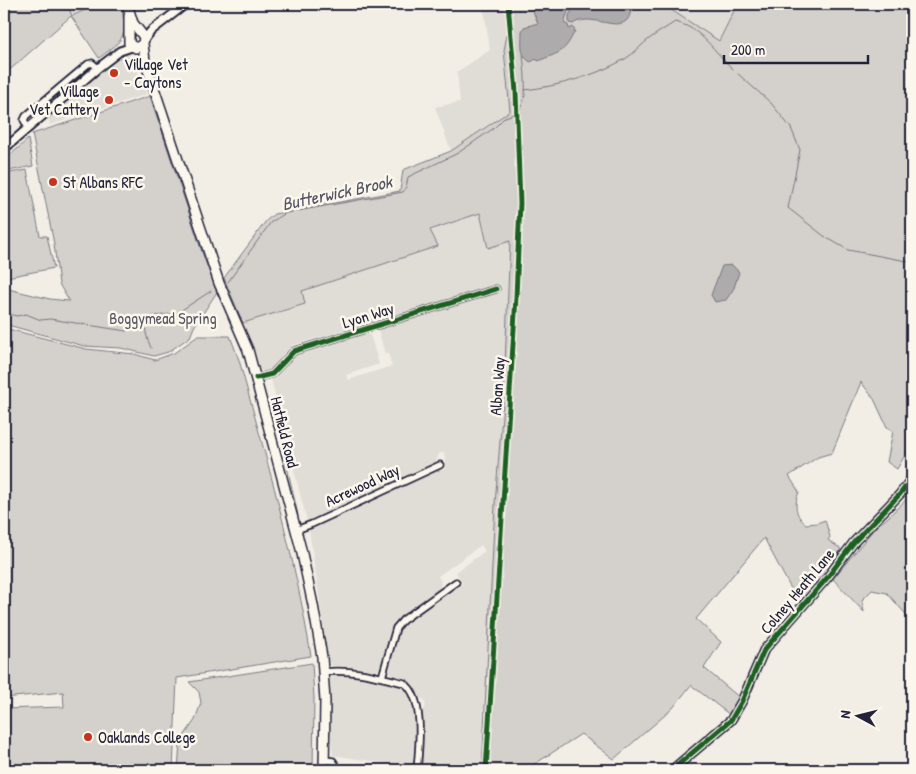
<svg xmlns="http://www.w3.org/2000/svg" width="916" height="774" viewBox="0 0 916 774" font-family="'Patrick Hand',sans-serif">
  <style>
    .built { fill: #e0dcd6 }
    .green { fill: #d4d1cc; stroke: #7b7a84 }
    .water { fill: #aeabad; stroke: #76747f }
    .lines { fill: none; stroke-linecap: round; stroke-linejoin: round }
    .stream { stroke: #76747f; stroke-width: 1 }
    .minor-casing { stroke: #22223b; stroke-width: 9 }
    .tertiary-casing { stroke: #22223b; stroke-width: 11 }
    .primary-casing { stroke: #22223b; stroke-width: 12 }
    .minor { stroke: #fbf7ec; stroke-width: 5.5 }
    .tertiary { stroke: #fbf7ec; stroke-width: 7 }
    .primary { stroke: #fbf7ec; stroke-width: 9 }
    .cycleway-casing { stroke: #fbf7ec; stroke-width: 8 }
    .cycleway { stroke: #1b5e20; stroke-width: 5 }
    .poi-dot { fill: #c8321e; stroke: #fbf7ec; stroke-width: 2 }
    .labels { text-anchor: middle; stroke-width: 5; stroke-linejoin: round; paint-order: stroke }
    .poi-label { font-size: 16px; fill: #22223b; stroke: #fbf7ec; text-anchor: start }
    .street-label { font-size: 16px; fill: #22223b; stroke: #fbf7ec }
    .park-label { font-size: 16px; fill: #575766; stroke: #fbf7ec }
    .water-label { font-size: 18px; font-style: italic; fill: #535263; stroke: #fbf7ec }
  </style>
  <rect width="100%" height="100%" fill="#f2eee5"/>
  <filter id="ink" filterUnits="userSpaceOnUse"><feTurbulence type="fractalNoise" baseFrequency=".02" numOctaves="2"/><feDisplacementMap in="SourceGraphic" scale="10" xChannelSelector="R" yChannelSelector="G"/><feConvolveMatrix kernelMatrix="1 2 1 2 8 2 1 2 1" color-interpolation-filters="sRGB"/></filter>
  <g filter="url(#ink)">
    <path class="built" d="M67,4H98L71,16Z
      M483,4H505L507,35L504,50L510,111L451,151L435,107L460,102L457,72L490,50Z
      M662,4H767L759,9H735L719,41Z
      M124,52L127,53L148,89L147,94L50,125L48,117Z
      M480,213L488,247L510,240L504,390L495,504L482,770H390V764L333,755L330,733V679L337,674L356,675L407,687L417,721H423L422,712L426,707L424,699L419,698L412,683L406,679L392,676L389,671L399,632L403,626L463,583L456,572L485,551L481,545L438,576L441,582L439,590L397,620L390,632L381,667L377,671L352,667L333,666L329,662L309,529L439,470H444L446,466L444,453H439L436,462L307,521L271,379L276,378L294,356L366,333L370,335L379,364L346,375L348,380L392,366L388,353L385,354L379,333V329L497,292L495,286L293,345L271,369L265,372L258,369L243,323L305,304L302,291L438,246L430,231Z"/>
    <path class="green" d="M4,4H67L72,16L98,4H121C127,37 126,38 99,58L71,16L4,75Z
      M510,4H662L719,41L735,9H759L767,4H912V443L897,469L887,462L893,431L887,427L874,399L861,382L832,453L818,457L789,476L799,492C794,504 795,516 806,524L817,523L825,520L830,537L828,540L841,549L826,572L827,573L799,604L764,538L696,619L721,642L704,668L740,698L730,715L691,685L672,709L614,759L581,734L530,767V770H482L495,504L504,390L510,241L488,248L480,213L430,230L438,246L302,291L305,304L243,323L224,278L266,221L274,214L400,191L403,170L451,151L510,111L504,50L507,35L512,28Z
      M150,96L204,258L217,292L194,327L190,337L168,352L154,356L121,348L84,346L4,324V288L50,299L69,301L59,284L54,244L32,134Z
      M28,139L33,166L4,172V161Z
      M27,170L40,236H47L54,268L7,277L4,258V174Z
      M4,328L86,349L134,354L155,360L174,353L198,336H230L239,360C266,458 295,555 311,656L177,678L173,770H4V709L64,707L63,692L4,698Z
      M912,494V621L887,593L872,590L862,600L864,612L833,579L878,524L885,520Z
      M312,663L314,698L313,770H178L180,742L195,720L201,703L199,692L189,682Z"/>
    <path class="water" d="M534,4H631C632,40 599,15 580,21C577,21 575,23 573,24L569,23V15L572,11H568L564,23L568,25L569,29L573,27L575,31C564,53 561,52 538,61L536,59L531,62C519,57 522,42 522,31L524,27L538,23L531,7Z
      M732,265L739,272L734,288L726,300L715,302L711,295L722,266Z"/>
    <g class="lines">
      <path class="stream" d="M738,74L771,103L791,128L800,150L788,208L824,236L848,250L912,262
        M525,90C559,86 595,76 625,59C634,54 641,45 649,39C657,33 666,28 675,22C702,28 714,52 733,69
        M520,110C521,105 523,104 524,99C527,93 524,63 523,55
        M228,282L271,222L286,213L403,192L406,188L408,177L458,153L494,128L505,117L514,114
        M4,313L17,316L26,314L41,320L50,319L126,331L146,321
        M151,348C147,338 142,326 149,317L177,313L211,291
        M283,449L298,515"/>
      <g class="minor-casing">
        <path id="minor" d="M28,128L24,120L26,116L88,64L92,63L98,68
          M256,378L272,374L294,351L496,289
          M296,530L312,524L440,465
          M324,672C352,669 377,676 404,683C425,697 419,748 417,770
          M382,677L396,628L403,620L456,582
          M325,760L333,761L339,770"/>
      </g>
      <g class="tertiary-casing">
        <path id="tertiary" d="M144,40L151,31L186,4
          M4,149L98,68L120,51L132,47
          M672,770L731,720L742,701L764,650L827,578L854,542L900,494L912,478"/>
      </g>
      <g class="primary-casing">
        <path id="primary" d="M127,4L133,23L144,37L143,44L145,61L219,283L248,350L301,549L313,605L322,657L325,701L324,770
          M129,16V44L136,48L143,44"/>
      </g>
      <use href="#minor" class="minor"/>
      <use href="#tertiary" class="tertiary"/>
      <use href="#primary" class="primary"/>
      <g class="cycleway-casing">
        <path id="cycleway" d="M256,378L272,374L294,351L496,289
          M486,770L516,297L520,203L516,92L508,4
          M672,770L731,720L742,701L764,650L827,578L854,542L900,494L912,478"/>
      </g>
      <use href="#cycleway" class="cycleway"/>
    </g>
  </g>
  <g class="poi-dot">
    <circle cx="114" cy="73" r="5"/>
    <circle cx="109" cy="100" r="5"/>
    <circle cx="53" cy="182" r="5"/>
    <circle cx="88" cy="737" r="5"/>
  </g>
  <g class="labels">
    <g class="poi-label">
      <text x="124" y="70">Village Vet<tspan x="124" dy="18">- Caytons</tspan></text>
      <text x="99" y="97" text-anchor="end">Village<tspan x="99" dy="18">Vet Cattery</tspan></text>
      <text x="63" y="188">St Albans RFC</text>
      <text x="98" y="743">Oaklands College</text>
    </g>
    <g class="street-label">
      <text transform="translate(368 315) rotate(-17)" y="6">Lyon Way</text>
      <text transform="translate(497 386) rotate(-86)" y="6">Alban Way</text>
      <text transform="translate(285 432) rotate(76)" y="6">Hatfield Road</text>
      <text transform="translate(362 485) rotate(-25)" y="6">Acrewood Way</text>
      <text transform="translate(797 591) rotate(-50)" y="6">Colney Heath Lane</text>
    </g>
    <g class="park-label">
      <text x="163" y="324">Boggymead Spring</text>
    </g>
    <g class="water-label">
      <text transform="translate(337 193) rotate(-12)" y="6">Butterwick Brook</text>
    </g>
  </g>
  <rect width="916" height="774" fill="none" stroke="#fbf7ec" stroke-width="20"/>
  <rect x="10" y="10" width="896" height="754" fill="none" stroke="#22223b" stroke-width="2" filter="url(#ink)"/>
  <g transform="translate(858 716) rotate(277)" stroke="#fbf7ec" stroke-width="4" paint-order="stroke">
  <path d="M0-4L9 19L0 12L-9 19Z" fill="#22223b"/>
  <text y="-8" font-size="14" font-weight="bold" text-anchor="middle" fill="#22223b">N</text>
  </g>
  <path d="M724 55v8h144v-8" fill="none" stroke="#22223b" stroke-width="2.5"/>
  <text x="731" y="55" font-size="15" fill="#22223b" stroke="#fbf7ec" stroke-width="4" paint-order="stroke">200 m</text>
</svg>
